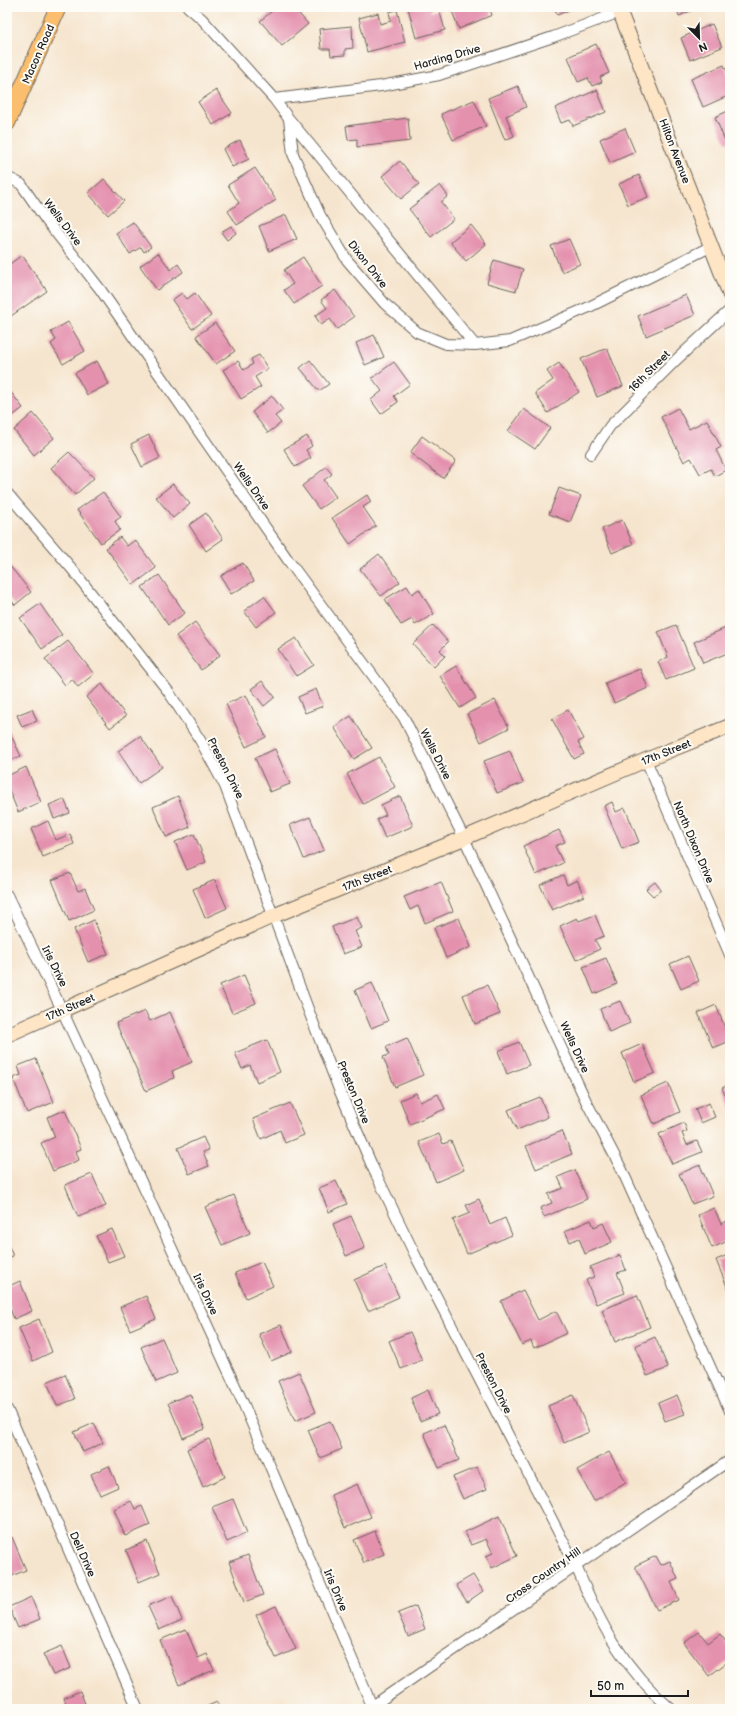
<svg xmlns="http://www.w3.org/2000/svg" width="737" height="1716" viewBox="0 0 737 1716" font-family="'Balsamiq Sans',sans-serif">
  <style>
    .building { fill: #e491ae }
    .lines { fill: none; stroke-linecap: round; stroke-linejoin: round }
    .street-casing { stroke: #68625a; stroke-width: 12 }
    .secondary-casing { stroke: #68625a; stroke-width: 16 }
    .primary-casing { stroke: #68625a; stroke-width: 18 }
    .street { stroke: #fff; stroke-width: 10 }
    .secondary { stroke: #fde5c5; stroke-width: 14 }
    .primary { stroke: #fbbe6e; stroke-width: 16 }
    .labels { text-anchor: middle; stroke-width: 4; stroke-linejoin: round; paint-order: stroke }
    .street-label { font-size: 11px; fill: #1c1c1c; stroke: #fdfcf7 }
  </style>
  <rect width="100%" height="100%" fill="#fdfcf7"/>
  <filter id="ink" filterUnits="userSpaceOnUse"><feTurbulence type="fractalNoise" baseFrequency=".025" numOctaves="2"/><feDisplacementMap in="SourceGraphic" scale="8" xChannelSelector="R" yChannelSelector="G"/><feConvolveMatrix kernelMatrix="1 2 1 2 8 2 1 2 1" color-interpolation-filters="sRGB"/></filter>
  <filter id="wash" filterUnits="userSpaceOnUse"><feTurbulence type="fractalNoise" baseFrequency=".012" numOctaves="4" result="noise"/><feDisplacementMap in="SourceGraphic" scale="16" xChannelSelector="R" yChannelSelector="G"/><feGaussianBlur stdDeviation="0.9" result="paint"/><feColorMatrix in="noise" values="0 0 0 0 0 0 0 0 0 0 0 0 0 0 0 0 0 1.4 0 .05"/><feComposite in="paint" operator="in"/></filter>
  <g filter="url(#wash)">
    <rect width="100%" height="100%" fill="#f6e5ce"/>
    <g id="blocks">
      <path class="building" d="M277,7H293L308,24L282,46L260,21Z
        M412,7H429L430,12L439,9L445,30L416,38L408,8Z
        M455,7H489L492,15L459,29L451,9Z
        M554,7H576L557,15Z
        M676,7H700L679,16Z
        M397,10L405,42L367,52L359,18L378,13L380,24L391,21L389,12Z
        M712,24L722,47L690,60L681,38Z
        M352,26L353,48L345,49V55L331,56L330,49H321L319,29Z
        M596,44L609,73L600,77L602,82L592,86L588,78L578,82L568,57Z
        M724,65L730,78V95L703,107L691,79Z
        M518,86L526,107L506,116L514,136L505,140L488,98Z
        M216,90L232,113L213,125L198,102Z
        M597,90L606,112L573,126L570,120L561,123L555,108Z
        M474,100L486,126L453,140L441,114Z
        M730,110V142L726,143L715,117Z
        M408,118L410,141L357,147V139L348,140L346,126Z
        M625,128L635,152L610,163L600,139Z
        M240,140L249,159L232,167L223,149Z
        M400,161L419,184L401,199L382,176Z
        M255,168L276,200L237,225L228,211L239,203L228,185Z
        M639,175L648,197L628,205L619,184Z
        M104,179L124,201L108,215L88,193Z
        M440,185L448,196L441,202L454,219L431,237L409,209Z
        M286,215L297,239L269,251L259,226Z
        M133,222L151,247L144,252L141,247L130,254L116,233Z
        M471,225L486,244L466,261L450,242Z
        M231,226L236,233L227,240L221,232Z
        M569,239L580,264L562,272L551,246Z
        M158,253L171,270L178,264L183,272L157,290L140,266Z
        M22,255L47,291L11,316L7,310V266Z
        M303,257L322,286L294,304L284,290L293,284L284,270Z
        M494,260L523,269L516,291L487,283Z
        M335,290L354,317L337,329L330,319L321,325L315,316L327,308L321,300Z
        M182,293L187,299L195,293L211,316L192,329L172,300Z
        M686,295L695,315L646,336L638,316Z
        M68,322L85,351L63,364L51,344L56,340L51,332Z
        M215,323L235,351L216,364L196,336Z
        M374,335L384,357L365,365L356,343Z
        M607,348L623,386L597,397L581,359Z
        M259,355L268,369L255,377L261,387L241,399L223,370L238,361L244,370L253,364L251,359Z
        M310,360L329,384L319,391L300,368Z
        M97,361L109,384L87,395L75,373Z
        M394,362L410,384L394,396L398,402L381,414L371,400L382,391L372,378Z
        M559,363L579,392L548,413L535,393L553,380L547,371Z
        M7,387L23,408L7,420Z
        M272,396L283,410L275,416L281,423L268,433L252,412Z
        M678,408L689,429L707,420L721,447L716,450L726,470L715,476L711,469L700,474L691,458L684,462L661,417Z
        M524,409L550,428L535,449L508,431Z
        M33,413L54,438L34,455L14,430Z
        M149,435L160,458L142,467L131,444Z
        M307,436L312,446L306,450L311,458L295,467L284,449Z
        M422,436L456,461L443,478L410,453Z
        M69,452L94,478L75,495L51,468Z
        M326,467L332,474L324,480L336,497L319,509L302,486Z
        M173,484L190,504L173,518L156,497Z
        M559,488L581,496L570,522L549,514Z
        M103,492L121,517L115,521L120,530L101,543L77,510Z
        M367,495L371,502L363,507L376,526L350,544L332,518Z
        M206,513L223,539L206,551L189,525Z
        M622,520L633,544L612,553L602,529Z
        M120,537L127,546L135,540L156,568L133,585L106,548Z
        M379,554L400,582L381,596L360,569Z
        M243,563L254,581L231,594L221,576Z
        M9,565L31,592L15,605L7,596V566Z
        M159,575L185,613L168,625L142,587Z
        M407,586L412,594L419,589L434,614L415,625L412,619L401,625L385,599Z
        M264,596L276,612L256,627L244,611Z
        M40,604L62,635L42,649L20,618Z
        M195,622L220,655L201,670L176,636Z
        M433,625L448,642L440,650L445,656L434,667L413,644Z
        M676,625L694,668L666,680L658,662L668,657L658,632Z
        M730,626V652L703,663L694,642Z
        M296,638L314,665L296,676L278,649Z
        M68,641L94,674L78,687L72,679L65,685L45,659Z
        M456,666L476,698L460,708L440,676Z
        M640,669L648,688L614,703L605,683Z
        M262,681L275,697L264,706L251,689Z
        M102,684L126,716L110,728L86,697Z
        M316,689L323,706L305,713L298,697Z
        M246,695L266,737L246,747L226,704Z
        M495,700L509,728L481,742L467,714Z
        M32,709L37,721L22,727L17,715Z
        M568,710L584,739L578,742L584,754L574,759L552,719Z
        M351,716L372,748L354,759L334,727Z
        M7,727L21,756L7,762Z
        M140,736L162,767L139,783L118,751Z
        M275,749L290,784L270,792L255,758Z
        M510,751L523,783L497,793L484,761Z
        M379,757L395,787L363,804L347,774Z
        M26,767L41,802L18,812L7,785V776Z
        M178,796L190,827L166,837L153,807Z
        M400,796L413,826L385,838L377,819L386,815L381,805Z
        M64,799L70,813L54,819L49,805Z
        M612,802L616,812L625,808L639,842L622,849L604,806Z
        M310,817L324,850L304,859L290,825Z
        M48,821L56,840L70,834L74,844L43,857L31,829Z
        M559,830L565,842L555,846L563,863L536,875L523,846Z
        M194,834L206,862L187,870L175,842Z
        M70,873L78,891L85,888L94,910L69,921L52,880Z
        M563,875L567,885L577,880L584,896L552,910L540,885Z
        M215,880L227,908L205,918L193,889Z
        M441,882L453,911L425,923L418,906L410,910L404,897Z
        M655,882L661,890L653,896L646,889Z
        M595,915L604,936L595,940L600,949L576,960L560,926L577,918L579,921Z
        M357,917L362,928L355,931L362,947L343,954L332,927Z
        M459,918L471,947L446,958L434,928Z
        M94,920L108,954L88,962L74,929Z
        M688,956L699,981L681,989L670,964Z
        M606,958L617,984L594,994L583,967Z
        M244,975L256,1003L232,1013L220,985Z
        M372,983L388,1021L371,1028L355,990Z
        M487,985L500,1014L475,1024L463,995Z
        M620,1001L630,1023L609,1032L600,1009Z
        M716,1005L730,1041L713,1048L698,1013Z
        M145,1011L150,1021L170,1012L192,1062L172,1071L174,1078L146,1091L116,1023Z
        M407,1038L423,1075L395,1087L383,1057L389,1055L386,1047Z
        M267,1040L280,1072L257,1082L250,1065L242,1069L235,1053Z
        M519,1042L529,1065L507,1074L498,1051Z
        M642,1044L655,1073L634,1082L622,1053Z
        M36,1059L54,1102L27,1113L13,1078L21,1075L18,1066Z
        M668,1083L680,1112L654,1124L641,1095Z
        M730,1084V1107L722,1088Z
        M416,1093L420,1102L438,1094L445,1109L410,1124L400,1100Z
        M540,1097L548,1117L517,1130L508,1110Z
        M290,1103L304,1135L285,1143L280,1130L261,1139L253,1119Z
        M709,1103L715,1117L701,1123L695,1109Z
        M65,1110L81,1149L76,1151L79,1160L53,1171L41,1143L55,1137L47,1117Z
        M684,1123L687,1131L682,1133L687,1145L697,1141L702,1152L672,1164L659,1134Z
        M562,1131L572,1154L536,1169L526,1146Z
        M439,1134L443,1144L451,1141L464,1170L436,1182L419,1142Z
        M203,1137L209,1150L203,1152L209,1166L189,1174L178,1148Z
        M700,1165L713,1196L692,1204L679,1174Z
        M575,1170L587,1199L544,1217L540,1208L552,1203L548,1194L563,1188L558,1177Z
        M92,1174L106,1206L78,1217L65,1185Z
        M336,1181L347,1204L329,1212L319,1188Z
        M234,1195L250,1233L222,1245L205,1207Z
        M479,1199L490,1225L505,1218L512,1235L467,1254L453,1220L470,1213L466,1205Z
        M714,1208L721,1224L729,1220L730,1240L712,1248L698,1215Z
        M351,1216L365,1248L346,1256L333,1224Z
        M591,1220L594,1227L603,1223L612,1242L585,1254L579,1238L570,1242L565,1231Z
        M112,1229L124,1256L108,1262L96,1236Z
        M7,1242L13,1256L7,1259Z
        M730,1254V1294L716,1260Z
        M620,1255L626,1270L617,1273L625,1293L596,1304L586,1280L594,1277L590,1267Z
        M262,1262L273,1286L246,1298L235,1273Z
        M385,1266L399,1297L368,1311L354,1280Z
        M20,1281L32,1311L14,1319L7,1301V1287Z
        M523,1290L538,1320L556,1311L567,1333L534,1348L531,1341L522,1345L501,1301Z
        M637,1295L650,1327L615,1342L602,1310Z
        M146,1296L156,1319L130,1330L120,1307Z
        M39,1319L52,1352L33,1361L19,1328Z
        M281,1325L292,1352L271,1361L259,1334Z
        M410,1332L422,1360L401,1369L389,1341Z
        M655,1337L668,1368L647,1376L635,1346Z
        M162,1338L177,1373L156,1382L141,1347Z
        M299,1372L316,1412L295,1421L278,1381Z
        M65,1374L75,1399L57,1406L47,1382Z
        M428,1390L438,1414L420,1421L411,1398Z
        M190,1394L205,1429L183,1438L168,1403Z
        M573,1395L589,1432L564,1443L548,1406Z
        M677,1395L685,1414L665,1421L658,1403Z
        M330,1421L342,1449L320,1458L308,1430Z
        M94,1423L103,1443L83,1452L74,1432Z
        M444,1425L459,1460L439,1468L424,1433Z
        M209,1439L225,1477L203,1487L187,1449Z
        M609,1452L626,1482L594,1501L577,1470Z
        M109,1466L118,1487L100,1495L91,1474Z
        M477,1467L487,1489L463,1499L453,1477Z
        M357,1484L371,1517L345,1528L331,1495Z
        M233,1499L247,1533L227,1542L212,1507Z
        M131,1501L135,1509L142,1506L150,1525L125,1536L114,1509Z
        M499,1516L517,1556L492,1568L486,1556L493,1553L486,1539L471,1545L465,1532Z
        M375,1531L384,1554L364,1563L354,1540Z
        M12,1537L26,1570L7,1578V1539Z
        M147,1541L160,1573L139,1582L126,1550Z
        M248,1555L263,1595L244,1602L229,1562Z
        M656,1556L661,1565L670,1561L678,1579L671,1582L679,1600L657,1610L635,1566Z
        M473,1575L483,1591L467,1602L456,1585Z
        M172,1596L182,1620L159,1630L148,1606Z
        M31,1597L40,1619L18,1628L9,1607Z
        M276,1606L296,1649L276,1658L256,1615Z
        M416,1606L425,1629L408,1636L398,1613Z
        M186,1629L198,1658L207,1654L214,1670L179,1685L160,1640Z
        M699,1632L708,1643L720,1634L730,1647V1660L709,1676L684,1643Z
        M62,1646L71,1668L53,1675L43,1654Z
        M80,1691L87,1709H61L67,1706L64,1698Z
        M217,1702L220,1709H201Z"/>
    </g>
  </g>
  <g filter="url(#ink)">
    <use href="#blocks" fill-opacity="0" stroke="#68625a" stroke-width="1"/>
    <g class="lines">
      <g class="street-casing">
        <path id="street" d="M188,7L202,19L274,99L289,119L293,154L320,215L347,260L385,304L417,332L446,344L475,345L510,341L587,308L712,246
          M274,99L381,86L439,75L553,37L620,12
          M289,119L475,345
          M7,177L21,184L46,220L100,289L288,560L404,718L464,838L586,1101L622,1170L730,1411
          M591,454L610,426L676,360L730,310
          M7,493L72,569L168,691L200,740L225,786L308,1009L338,1087L373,1168L417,1259L576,1566C600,1624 623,1668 671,1709
          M646,760L730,955
          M7,895L62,1010L244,1405L372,1706
          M7,1409L138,1709
          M368,1709L730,1460"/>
      </g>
      <g class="secondary-casing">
        <path id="secondary" d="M618,7L730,295
          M7,1035L273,916L464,838L646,760L730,726"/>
      </g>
      <g class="primary-casing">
        <path id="primary" d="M7,123L58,7"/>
      </g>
      <use href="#street" class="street"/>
      <use href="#secondary" class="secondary"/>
      <use href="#primary" class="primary"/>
    </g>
  </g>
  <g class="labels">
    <g class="street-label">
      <text transform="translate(38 54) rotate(-66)" y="4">Macon Road</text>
      <text transform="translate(447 57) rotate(-16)" y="4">Harding Drive</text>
      <text transform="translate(675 151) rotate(69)" y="4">Hilton Avenue</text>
      <text transform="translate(63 222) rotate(53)" y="4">Wells Drive</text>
      <text transform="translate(368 264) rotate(52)" y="4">Dixon Drive</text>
      <text transform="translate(649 371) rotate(-45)" y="4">16th Street</text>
      <text transform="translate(252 486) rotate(55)" y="4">Wells Drive</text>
      <text transform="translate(666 752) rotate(-22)" y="4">17th Street</text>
      <text transform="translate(436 754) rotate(63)" y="4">Wells Drive</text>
      <text transform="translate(226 768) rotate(63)" y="4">Preston Drive</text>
      <text transform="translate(694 842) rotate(67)" y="4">North Dixon Drive</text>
      <text transform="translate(367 878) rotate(-22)" y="4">17th Street</text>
      <text transform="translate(55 966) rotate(64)" y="4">Iris Drive</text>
      <text transform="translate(70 1007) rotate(-24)" y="4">17th Street</text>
      <text transform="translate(575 1047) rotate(65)" y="4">Wells Drive</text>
      <text transform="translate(354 1092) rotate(67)" y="4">Preston Drive</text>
      <text transform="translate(206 1294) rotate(65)" y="4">Iris Drive</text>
      <text transform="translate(494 1383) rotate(63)" y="4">Preston Drive</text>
      <text transform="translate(83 1554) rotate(66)" y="4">Dell Drive</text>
      <text transform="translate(543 1575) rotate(-35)" y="4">Cross Country Hill</text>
      <text transform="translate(336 1590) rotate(67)" y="4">Iris Drive</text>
    </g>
  </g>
  <rect width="737" height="1716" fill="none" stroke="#fdfcf7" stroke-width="24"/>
  <g transform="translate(699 38) rotate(157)" stroke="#fdfcf7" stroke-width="3" paint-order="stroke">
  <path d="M0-3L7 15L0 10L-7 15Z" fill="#1c1c1c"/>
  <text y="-6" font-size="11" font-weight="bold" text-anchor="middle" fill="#1c1c1c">N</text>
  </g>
  <path d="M591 1690v6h97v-6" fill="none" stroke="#1c1c1c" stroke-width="2"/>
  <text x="597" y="1690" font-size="12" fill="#1c1c1c" stroke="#fdfcf7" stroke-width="3" paint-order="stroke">50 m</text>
</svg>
